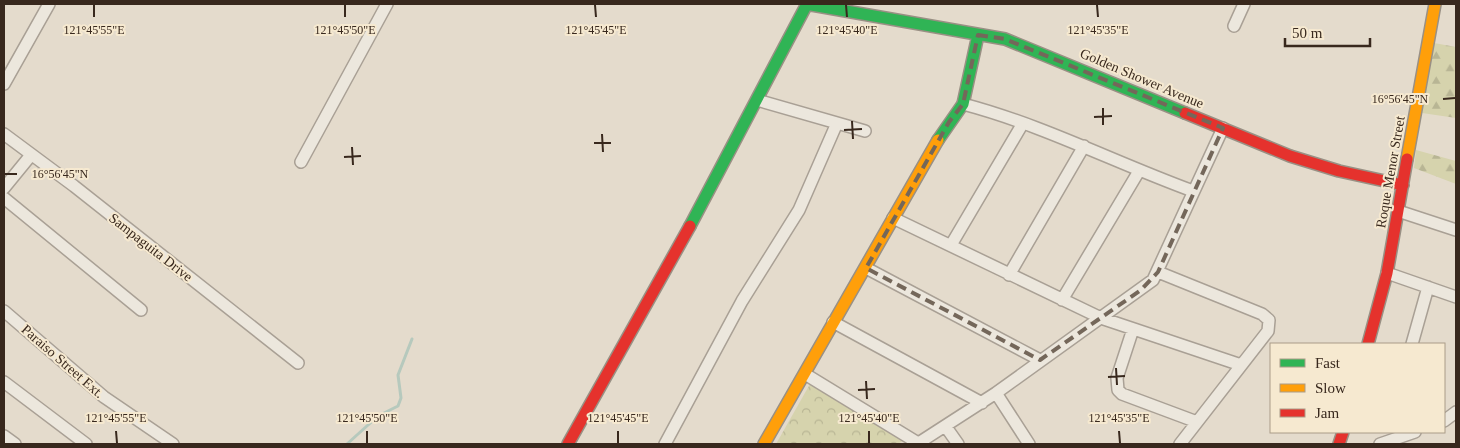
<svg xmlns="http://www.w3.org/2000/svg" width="1460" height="448" viewBox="0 0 1460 448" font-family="'Times New Roman',serif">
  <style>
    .forest { fill: url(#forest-firs) }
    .park { fill: url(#park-crowns) }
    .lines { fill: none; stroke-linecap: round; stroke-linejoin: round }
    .stream { stroke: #b6c9bd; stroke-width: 3 }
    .street-casing { stroke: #a9a095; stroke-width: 14 }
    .fast-casing { stroke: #999084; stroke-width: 14 }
    .slow-casing { stroke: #999084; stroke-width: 14 }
    .jam-casing { stroke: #999084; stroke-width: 14 }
    .street { stroke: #ece7dd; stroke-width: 11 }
    .fast { stroke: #30b455; stroke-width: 11 }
    .slow { stroke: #ff9f0a; stroke-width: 11 }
    .jam { stroke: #e5322d; stroke-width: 11 }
    .marked { fill: none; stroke: #74675a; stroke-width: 4; stroke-dasharray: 10 6; stroke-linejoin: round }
    .ticks { fill: none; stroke: #38281d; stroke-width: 2 }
    .labels { text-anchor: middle; stroke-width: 4; stroke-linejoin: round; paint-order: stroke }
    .street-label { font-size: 14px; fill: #38281d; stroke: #f6e9d0 }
    .ticks-label { font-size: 12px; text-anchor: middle; fill: #38281d; stroke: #f6e9d0; stroke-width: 4; stroke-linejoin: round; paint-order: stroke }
  </style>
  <defs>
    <pattern id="forest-firs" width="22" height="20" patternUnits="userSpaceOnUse" patternTransform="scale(1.25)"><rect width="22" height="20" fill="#d6d3ad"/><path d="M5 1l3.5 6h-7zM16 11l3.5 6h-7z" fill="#b8b594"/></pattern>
    <pattern id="park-crowns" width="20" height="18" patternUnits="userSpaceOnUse" patternTransform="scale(1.25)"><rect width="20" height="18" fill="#d6d3ad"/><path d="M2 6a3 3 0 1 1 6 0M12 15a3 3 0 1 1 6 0" fill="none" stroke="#b8b594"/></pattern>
  </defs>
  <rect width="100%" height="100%" fill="#e4dbcc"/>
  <path class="forest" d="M1434,43L1456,47V118L1422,113Z
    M1416,150L1456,161V184L1414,168Z"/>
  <path class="park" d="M810,384L905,439L898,444H776Z"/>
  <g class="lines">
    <path class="stream" d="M347,444L378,416L398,406L401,398L398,375L412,339"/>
    <g class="street-casing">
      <path id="street" d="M1234,26L1244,4
        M4,84L49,4
        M757,100L865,131
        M963,104C1043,125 1116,163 1193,191
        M4,134L74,186L298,363
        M301,162L387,4
        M4,188L31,155
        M4,198L141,310
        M1398,211L1456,230
        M893,218L1101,318L1241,365
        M951,245L1023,123
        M866,268L1040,360
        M1158,272L1262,314L1269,320L1268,331L1180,444
        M1387,273L1456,297
        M1009,275L1084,146
        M1062,300L1139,171
        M4,311L104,397L173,444
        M833,322L982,403
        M1133,329L1117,378L1118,390L1122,394L1197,422
        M1412,344L1428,287
        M805,374L918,443
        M4,382L86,444
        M996,393L1029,444
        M1444,421L1456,412
        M946,427L958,444
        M4,436L15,444
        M665,444L742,301L799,210L837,123
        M917,444L996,393L1153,280L1223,128
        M1380,444L1415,432"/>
    </g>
    <g class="fast-casing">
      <path id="fast" d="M806,4L1005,39L1185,113
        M938,140L963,104L978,35
        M690,226L807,4"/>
    </g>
    <g class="slow-casing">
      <path id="slow" d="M1407,159L1435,4
        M764,444L938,140"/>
    </g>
    <g class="jam-casing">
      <path id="jam" d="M1185,113L1290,156L1339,171L1403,185
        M1368,344L1387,273L1407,159
        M568,444L690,226
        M1339,444L1343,432"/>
    </g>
    <use href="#street" class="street"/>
    <use href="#fast" class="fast"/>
    <use href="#slow" class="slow"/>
    <use href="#jam" class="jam"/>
  </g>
  <path class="marked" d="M978,35L1005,39L1223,128L1158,272L1141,290L1040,360L866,268L949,122L963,104Z"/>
  <path class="ticks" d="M94,5V17M345,5V17M595,5L596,17M846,5L847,17M1097,5L1098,17M1443,99L1455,98M1103,108V125M1094,117L1112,116M852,121L853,139M844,130L862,129M602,134L603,152M594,143H611M352,147L353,165M344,157L361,156M5,174H17M1116,368L1117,385M1108,377L1125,376M866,381L867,399M858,390L875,389M116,431L117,443M367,431V443M618,431V443M869,431V443M1119,431L1120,443"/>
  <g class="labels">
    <g class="street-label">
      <text transform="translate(1142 78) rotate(23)" y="5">Golden Shower Avenue</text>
      <text transform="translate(1390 172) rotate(-80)" y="5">Roque Menor Street</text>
      <text transform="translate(151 247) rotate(38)" y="5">Sampaguita Drive</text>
      <text transform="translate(63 361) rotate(41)" y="5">Paraiso Street Ext.</text>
    </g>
  </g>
  <g class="ticks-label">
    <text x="94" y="34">121°45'55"E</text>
    <text x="345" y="34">121°45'50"E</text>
    <text x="596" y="34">121°45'45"E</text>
    <text x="847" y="34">121°45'40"E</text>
    <text x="1098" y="34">121°45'35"E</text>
    <text x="1400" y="103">16°56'45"N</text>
    <text x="60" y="178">16°56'45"N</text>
    <text x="116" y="422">121°45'55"E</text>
    <text x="367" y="422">121°45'50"E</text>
    <text x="618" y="422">121°45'45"E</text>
    <text x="869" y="422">121°45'40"E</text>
    <text x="1119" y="422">121°45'35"E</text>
  </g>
  <rect width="1460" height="448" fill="none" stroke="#38281d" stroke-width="10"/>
  <rect x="1270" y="343" width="175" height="90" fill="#f6e9d0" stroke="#aa9c88"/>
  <rect x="1280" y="359" width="25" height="8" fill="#30b455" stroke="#aa9c88"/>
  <text x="1315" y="368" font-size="15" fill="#38281d">Fast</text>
  <rect x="1280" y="384" width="25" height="8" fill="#ff9f0a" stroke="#aa9c88"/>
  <text x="1315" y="393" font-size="15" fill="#38281d">Slow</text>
  <rect x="1280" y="409" width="25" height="8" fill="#e5322d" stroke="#aa9c88"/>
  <text x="1315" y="418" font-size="15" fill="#38281d">Jam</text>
  <path d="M1285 38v8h85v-8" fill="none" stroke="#38281d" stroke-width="2.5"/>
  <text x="1292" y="38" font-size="15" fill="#38281d" stroke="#f6e9d0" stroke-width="4" paint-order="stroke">50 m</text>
</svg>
